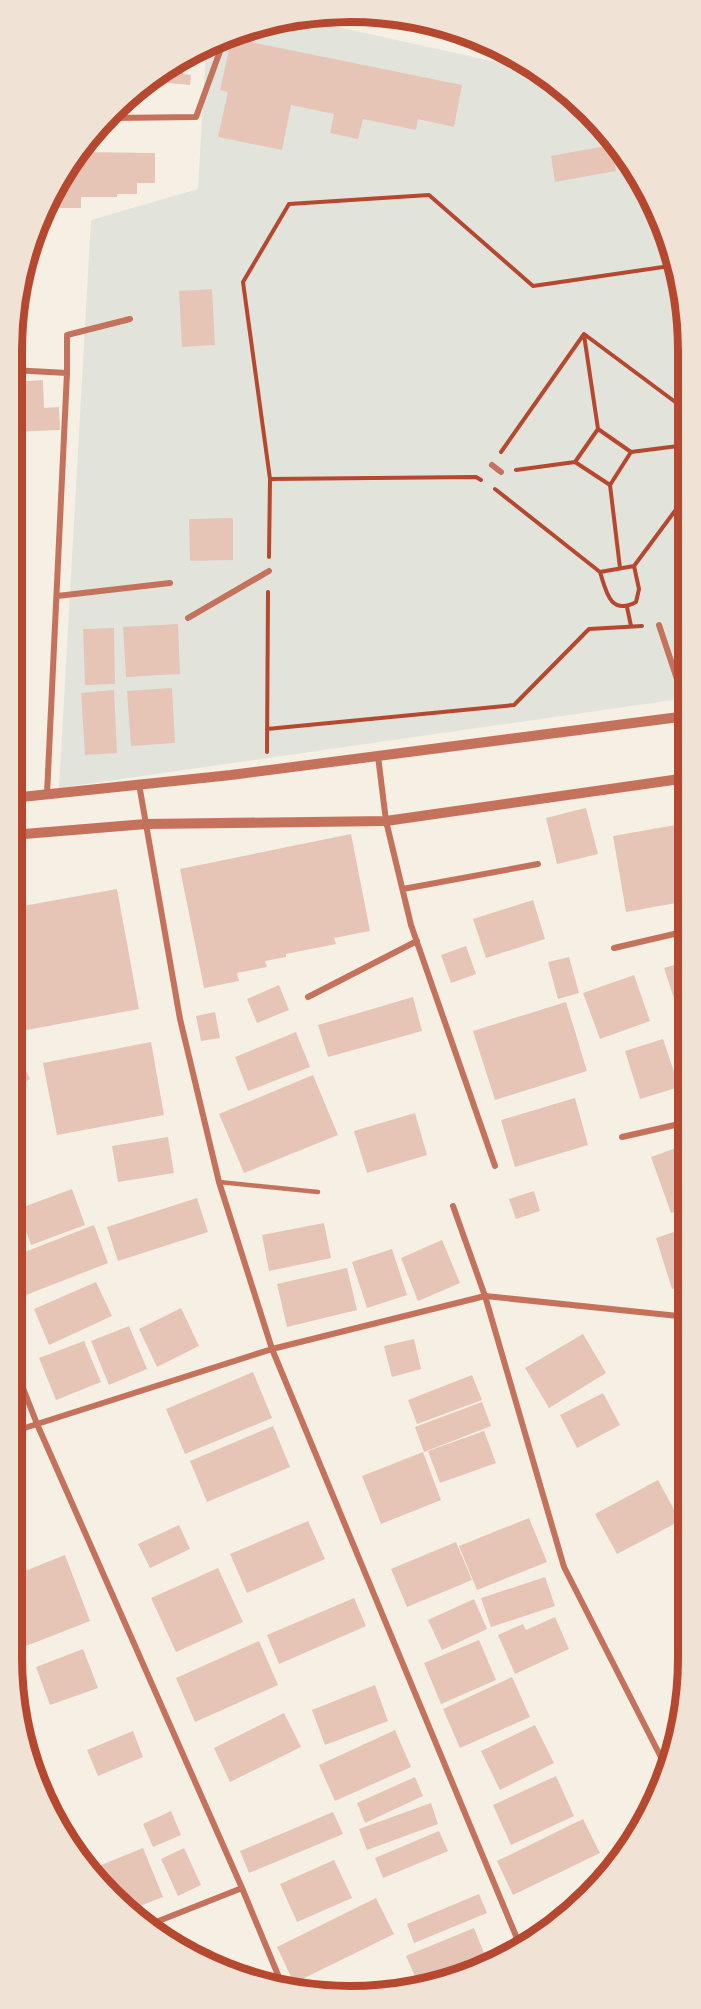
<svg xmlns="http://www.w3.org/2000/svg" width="701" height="2009" viewBox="0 0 701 2009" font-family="Lora,serif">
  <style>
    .green { fill: #e2e4dc }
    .building { fill: #e6c5b7 }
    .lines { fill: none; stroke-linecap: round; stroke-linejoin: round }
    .path { stroke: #b5482f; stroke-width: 4 }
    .service { stroke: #c5725c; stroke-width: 4.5 }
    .minor { stroke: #c5725c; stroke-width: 6 }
    .tertiary { stroke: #c5725c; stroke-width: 10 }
    .rim { fill: none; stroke: #b5482f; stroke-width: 8 }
  </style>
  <rect width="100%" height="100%" fill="#f6efe4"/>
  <path class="green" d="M297,18L537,71L605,127L654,201L686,306L687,698L59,788L91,220L198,189L206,49Z"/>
  <path class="building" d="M236,39L462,85L454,127L418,119L416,130L363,119L358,139L330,133L334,114L291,105L282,150L218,137L228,92L220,90L231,41Z
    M185,56L183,74L191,75L190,85L168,83L169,68Z
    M611,145L616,171L555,182L551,156Z
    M78,152L155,153V183H137V194H117V197H81V208H59V191Z
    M212,289L215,345L182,347L179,291Z
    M43,380L44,408L59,407L60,430L12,432V382Z
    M233,518V560L190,561L189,519Z
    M178,624L180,674L126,677L123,627Z
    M114,628L115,684L85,685L83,629Z
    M172,688L175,743L131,746L127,691Z
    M114,690L117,753L85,755L81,693Z
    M586,808L598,854L557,864L546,818Z
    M687,823V901L626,912L613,836Z
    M351,834L370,931L334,938L336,944L286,954V957L265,961L267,967L237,973L239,981L204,988L180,869Z
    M117,889L139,1009L16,1032L12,1009V908Z
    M533,900L545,939L486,958L473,919Z
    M466,946L476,974L451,983L441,955Z
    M569,957L579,993L558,999L548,962Z
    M687,961L688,1014L680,1017L664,968Z
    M634,975L650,1021L600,1039L583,993Z
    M279,985L289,1010L257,1023L247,999Z
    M413,997L422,1031L328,1057L318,1025Z
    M566,1002L587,1071L495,1100L473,1031Z
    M215,1012L220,1038L201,1041L196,1016Z
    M296,1032L310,1067L248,1091L235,1057Z
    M663,1039L679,1087L640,1099L625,1051Z
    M151,1042L164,1115L57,1135L43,1063Z
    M17,1053L30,1079L12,1088V1055Z
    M313,1075L338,1135L244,1173L219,1114Z
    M575,1098L588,1145L515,1167L501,1120Z
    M415,1113L427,1155L367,1173L354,1131Z
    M168,1137L174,1173L118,1182L112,1146Z
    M676,1148L688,1181V1207L671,1213L651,1157Z
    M72,1189L85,1225L31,1245L18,1209Z
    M534,1191L540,1211L516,1219L509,1199Z
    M197,1198L208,1232L118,1261L107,1227Z
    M324,1223L331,1258L269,1271L262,1235Z
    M94,1225L108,1263L26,1295L12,1257Z
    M688,1227V1284L672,1289L656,1238Z
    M442,1240L460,1283L418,1301L401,1258Z
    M392,1249L407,1295L367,1308L352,1262Z
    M347,1268L357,1310L287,1327L277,1284Z
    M96,1282L112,1316L49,1345L34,1309Z
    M181,1308L199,1346L157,1367L139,1329Z
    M129,1326L147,1369L109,1385L91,1341Z
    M583,1334L606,1373L549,1408L525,1368Z
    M414,1339L421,1369L392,1377L384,1346Z
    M84,1341L101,1382L56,1400L39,1358Z
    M253,1372L272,1418L185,1454L166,1409Z
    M472,1375L482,1400L417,1424L408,1400Z
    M603,1393L620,1425L577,1448L560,1415Z
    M482,1402L491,1426L424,1452L415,1427Z
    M273,1426L290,1467L207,1502L190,1461Z
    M484,1431L496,1463L440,1483L428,1451Z
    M689,1439V1473L675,1447Z
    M423,1452L441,1500L381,1524L362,1476Z
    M658,1480L680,1521L617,1554L595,1514Z
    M529,1518L547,1562L477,1590L459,1546Z
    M308,1521L325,1559L247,1593L230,1554Z
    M179,1525L190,1549L150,1568L138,1544Z
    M456,1542L472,1580L407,1607L391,1569Z
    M65,1555L90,1621L26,1646L12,1610V1576Z
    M218,1568L243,1622L176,1652L151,1598Z
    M545,1577L555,1606L491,1627L481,1598Z
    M354,1598L366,1626L279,1664L267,1635Z
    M474,1599L487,1629L442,1650L428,1620Z
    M555,1617L569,1649L515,1674L498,1635L523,1624L526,1630Z
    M479,1640L496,1680L441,1704L424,1663Z
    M259,1641L278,1685L195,1722L176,1678Z
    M83,1649L98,1688L50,1705L36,1667Z
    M512,1677L530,1717L460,1748L443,1709Z
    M375,1685L388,1721L325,1745L312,1710Z
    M284,1713L301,1747L230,1782L214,1748Z
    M682,1714L678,1742L667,1722Z
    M535,1725L554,1763L500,1790L481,1751Z
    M395,1730L411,1767L335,1801L319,1765Z
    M133,1731L143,1757L98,1776L87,1750Z
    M556,1776L574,1816L511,1845L493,1805Z
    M415,1777L423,1796L365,1823L357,1803Z
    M431,1803L438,1824L367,1850L359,1829Z
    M171,1811L181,1835L153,1847L143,1824Z
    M333,1812L343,1834L249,1873L240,1851Z
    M583,1819L600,1853L513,1895L497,1861Z
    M439,1831L448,1851L383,1878L375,1858Z
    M143,1848L163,1897L132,1909L96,1882L89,1870Z
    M184,1848L201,1885L178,1896L161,1859Z
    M625,1854L614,1864L609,1869L606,1862Z
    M334,1860L352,1898L297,1922L280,1884Z
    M479,1894L487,1913L414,1943L407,1924Z
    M376,1898L394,1934L294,1983L277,1947Z
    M474,1928L484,1953L417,1981L406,1956Z
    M248,1965L253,1978L232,1972Z"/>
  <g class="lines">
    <path class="path" d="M584,335L598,429
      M501,452L584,334L686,410
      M631,452L686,445
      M516,470L575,462L598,429L631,452L610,485L575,462
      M270,479L476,477L481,480
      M610,485L620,568
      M495,489L600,572L634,566L686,496
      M269,557L270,479L243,282L289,204L429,195L533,286L670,266L673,263
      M600,572C606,591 610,616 636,602L639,589L634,566
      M627,607L631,626
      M267,729L514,705L589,629L642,626
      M267,752L268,592"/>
    <path class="service" d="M219,1182L318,1192"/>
    <path class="minor" d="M112,118L196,117L223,43
      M12,370L67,373L47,794
      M67,373V335L130,319
      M492,465L501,472
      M57,596L170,583
      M188,618L269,571
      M659,625L687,709
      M378,756L386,821L411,925L495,1166
      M139,784L180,1019L219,1182L272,1349L521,1948
      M403,889L538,864
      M614,948L687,931
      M308,997L417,941
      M622,1137L688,1122
      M453,1206L485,1296L564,1567L667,1769
      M12,1360L37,1424L242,1888L283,1987
      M12,1432L272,1349L485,1296L688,1317
      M151,1924L242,1888"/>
    <path class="tertiary" d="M12,798L231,775L687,716
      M12,835L146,824L386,821L687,778"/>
  </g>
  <path d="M0 0H701V2009H0ZM350 22H350A328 328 0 0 1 678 350V1658A328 328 0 0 1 350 1986H350A328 328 0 0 1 22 1658V350A328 328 0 0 1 350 22Z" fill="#f1e2d6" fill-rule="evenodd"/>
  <path class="rim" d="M350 22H350A328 328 0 0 1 678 350V1658A328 328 0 0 1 350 1986H350A328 328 0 0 1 22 1658V350A328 328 0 0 1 350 22Z"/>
</svg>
